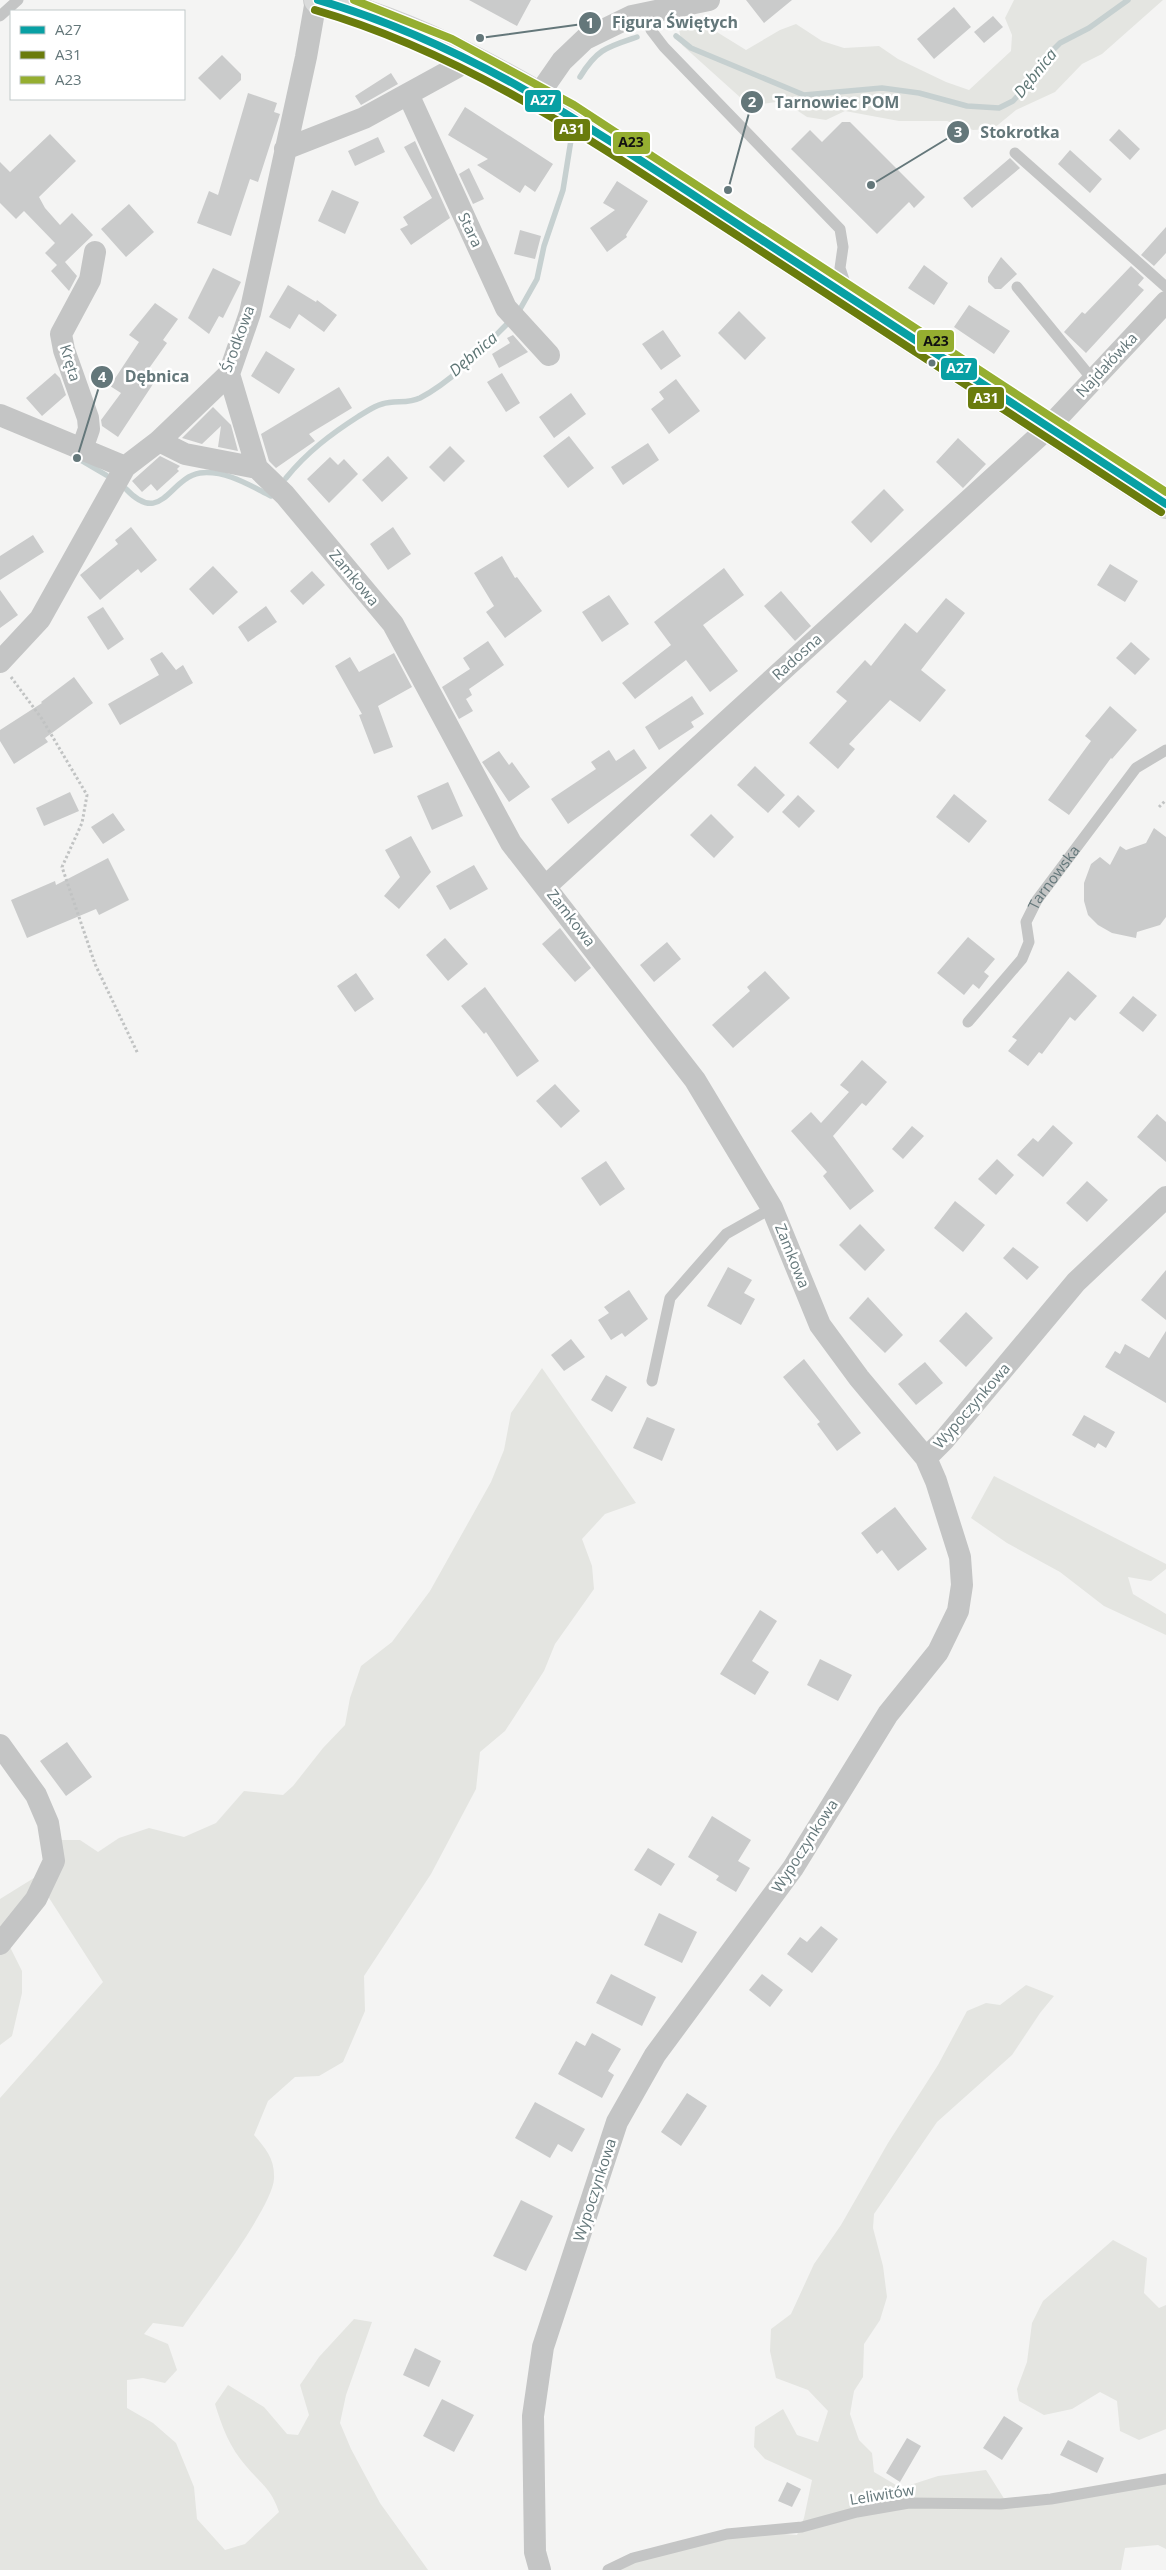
<svg xmlns="http://www.w3.org/2000/svg" width="1166" height="2570" viewBox="0 0 1166 2570" font-family="'Open Sans',sans-serif">
  <style>
    .green { fill: #e4e5e1 }
    .lines { fill: none; stroke-linecap: round; stroke-linejoin: round }
    .stream { stroke: #c6d0d0; stroke-width: 5.5 }
    .building { fill: #cacbcb }
    .secondary-casing { stroke: #cfd0d0; stroke-width: 30 }
    .path { stroke: #c1c3c3; stroke-width: 3; stroke-dasharray: 2.5 2.5; stroke-linecap: butt }
    .lane { stroke: #c4c5c5; stroke-width: 11 }
    .street { stroke: #c4c5c5; stroke-width: 22 }
    .secondary { stroke: #dadbdb; stroke-width: 28 }
    .bus-1-casing { stroke: #fff; stroke-width: 11 }
    .bus-2-casing { stroke: #fff; stroke-width: 11 }
    .bus-3-casing { stroke: #fff; stroke-width: 11 }
    .bus-1 { stroke: #08a0a4; stroke-width: 8 }
    .bus-2 { stroke: #6a7c0d; stroke-width: 8 }
    .bus-3 { stroke: #95ae30; stroke-width: 8 }
    .bus-dot { fill: #64777a; stroke: #fff; stroke-width: 2 }
    .labels { text-anchor: middle; stroke-width: 5; stroke-linejoin: round; paint-order: stroke }
    .street-label { font-size: 15px; fill: #64777a; stroke: #fff }
    .water-label { font-size: 16px; font-style: italic; fill: #5e7675; stroke: #fff }
    .leader { fill: none; stroke: #64777a; stroke-width: 2 }
    .callout-dot { fill: #64777a; stroke: #fff; stroke-width: 2 }
    .mark-label { font-size: 15px; text-anchor: middle; font-weight: bold; fill: #fff }
    .callout-label { font-size: 16px; text-anchor: middle; font-weight: bold; fill: #64777a; stroke: #fff; stroke-width: 5; stroke-linejoin: round; paint-order: stroke }
    .line-badge { stroke: #fff; stroke-width: 2 }
    .badge-label { font-size: 14px; text-anchor: middle; font-weight: bold; fill: #fff }
    .pale-badge-label { font-size: 14px; text-anchor: middle; font-weight: bold; fill: #111 }
  </style>
  <rect width="100%" height="100%" fill="#f4f4f3"/>
  <path class="green" d="M1014,0H1163L1102,54L1082,64L1055,92L1016,110L993,129L973,130L947,121H899L845,111L826,120L807,117L783,101L762,104L742,99L682,45L678,24L691,16L746,50L780,30L796,24L822,41L844,48L879,46L898,59L946,82L969,90L1011,51L1012,35L1005,18Z
    M542,1368L636,1503L605,1514L582,1539L592,1566L594,1589L555,1644L544,1671L505,1731L480,1752L476,1789L431,1874L364,1976L365,2011L343,2062L319,2076L295,2077L268,2101L254,2135C266,2149 275,2159 274,2179C272,2208 203,2298 183,2327L153,2323L144,2334L168,2344L177,2370L165,2383L143,2378L127,2380V2408L153,2423L176,2443L194,2487L197,2519L225,2550L245,2544L279,2512C271,2488 261,2484 246,2466C230,2448 222,2427 215,2404L228,2385L264,2407L287,2434L298,2435L309,2415L300,2385L319,2357L354,2319L372,2322L346,2395L340,2423L351,2449L380,2503L428,2570H0V2098L103,1982L42,1887L4,1935L22,1971V1993L12,2036L0,2045V1899L50,1868L52,1840H80L98,1852L119,1838L149,1828L184,1837L216,1823L244,1791L283,1795L293,1786L323,1748L345,1725L350,1698L361,1666L392,1642L430,1591L491,1482L504,1450L511,1413Z
    M994,1476L1166,1564V1569L1151,1581L1128,1577L1133,1594L1166,1614V1635L1104,1606L1060,1572L1007,1543L971,1518Z
    M1026,1985L1054,1996L1040,2013L1012,2055L937,2122L874,2214L873,2228L883,2266L887,2297L880,2320L864,2344L863,2377L854,2391L850,2414L859,2440L872,2453L874,2472L901,2488L938,2476L986,2470L1010,2508L1166,2476V2549L1158,2545L1125,2548L1121,2570H606L629,2560L759,2532L797,2535L804,2518L812,2480L765,2459L754,2447L755,2427L783,2409L797,2435L818,2442L828,2411L808,2390L776,2378L770,2351L771,2329L791,2314L814,2264L841,2225L888,2143L938,2065L967,2011L986,2003L1000,2005Z
    M1113,2240L1147,2258L1144,2293L1159,2308L1166,2305V2429L1139,2440L1120,2431L1117,2401L1100,2392L1072,2409L1044,2415L1019,2401L1017,2389L1027,2362L1032,2323L1043,2301Z"/>
  <g class="lines">
    <path class="stream" d="M676,36L691,48L804,95L882,88L919,93L967,106L999,108L1013,101L1023,90L1043,60L1060,43L1089,28L1128,0
      M580,77C597,49 607,47 637,37
      M519,311L537,279L544,246L563,190L571,140
      M77,458L106,475
      M286,478C307,452 331,434 359,416C366,412 374,406 382,404C395,400 408,404 420,398C454,380 483,348 510,321
      M126,489C162,527 169,478 200,473C226,470 249,485 271,496"/>
  </g>
  <path class="building" d="M469,0H531L517,26Z
    M746,0H792L764,23Z
    M954,7L971,27L934,59L917,39Z
    M993,16L1003,27L984,43L974,32Z
    M222,55L241,74V80L220,100L198,78Z
    M391,73L398,84L361,105L355,96Z
    M248,93L277,103L274,112L280,114L258,182L250,179L231,236L197,223L209,191L218,195Z
    M465,107L553,164L535,192L525,185L520,193L477,165L488,159L448,135Z
    M842,122H850L925,197L914,208L909,202L877,234L791,149L810,130L822,142Z
    M1119,129L1140,149L1130,160L1109,140Z
    M50,134L76,161L39,197L45,208L60,225L72,213L93,235L65,262L77,276L69,291L51,271L57,265L45,253L55,243L24,211L16,219L0,203V162L10,172Z
    M378,137L385,152L355,166L348,151Z
    M415,141L450,218L411,245L400,229L408,225L403,217L432,198L404,147Z
    M1070,150L1102,179L1090,193L1058,164Z
    M1010,158L1020,168L972,208L963,198Z
    M469,168L484,199L473,204L459,174Z
    M617,181L648,201L626,235L627,237L607,252L590,228L615,210L603,203Z
    M332,190L359,202L345,234L318,221Z
    M129,204L154,232L126,257L101,229Z
    M1166,227V253L1154,266L1141,255Z
    M520,230L541,236L535,259L514,254Z
    M1001,257L1017,274L1001,289H995L988,282V277Z
    M924,265L948,283L934,305L908,288Z
    M1131,266L1144,278L1138,285L1144,290L1086,353L1064,332L1082,312L1085,314Z
    M213,268L241,282L223,318L219,316L209,334L188,318Z
    M288,285L316,302L317,300L337,315L324,332L299,314L290,329L269,317Z
    M155,303L178,319L163,340L167,343L145,374L155,381L118,437L102,426L101,420L121,393L110,386L139,342L129,335Z
    M969,305L1010,331L994,354L954,327Z
    M739,311L766,338L745,360L718,333Z
    M663,330L681,356L661,370L642,344Z
    M513,335L528,352L499,368L492,354L510,343L507,338Z
    M266,351L295,369L279,394L251,376Z
    M55,373L60,378L66,395L42,416L26,398Z
    M502,373L520,403L506,412L487,382Z
    M676,379L700,411L669,434L651,409L664,399L659,392Z
    M339,387L352,408L309,434L315,441L276,468L269,461L261,434Z
    M571,393L586,414L554,438L539,417Z
    M213,407L231,425L238,451L218,447L221,426L202,444L182,438Z
    M569,436L594,468L568,488L543,456Z
    M958,438L986,464L963,488L936,462Z
    M648,443L659,460L623,485L611,467Z
    M450,446L465,461L444,482L429,467Z
    M160,456L180,466L177,469L179,471L157,491L151,484L142,492L132,481Z
    M388,456L408,478L382,502L362,480Z
    M330,457L338,465L344,459L358,474L329,503L307,479Z
    M884,489L904,510L871,543L851,522Z
    M131,527L157,560L141,573L138,569L100,600L80,575L118,544L115,540Z
    M393,527L411,554L388,570L370,544Z
    M33,535L44,552L0,580V556Z
    M502,556L515,578L517,577L542,611L505,638L486,612L494,606L474,573Z
    M1110,564L1138,581L1125,602L1097,585Z
    M213,566L238,592L213,615L189,589Z
    M724,568L744,595L703,625L738,671L710,692L686,660L635,699L622,683L671,645L654,622Z
    M312,571L325,585L303,605L290,591Z
    M0,590L18,615L0,628Z
    M781,591L811,626L795,641L764,606Z
    M609,595L629,624L602,642L582,612Z
    M946,598L965,613L921,670L946,690L920,722L890,700L849,744L855,749L838,769L809,743L847,701L836,692L865,660L871,666L905,623L917,633Z
    M266,606L277,622L248,642L238,627Z
    M103,607L124,639L108,650L87,617Z
    M488,641L504,665L469,689L472,695L466,699L473,711L459,719L442,687L470,669L463,658Z
    M1131,642L1150,659L1135,675L1116,658Z
    M162,652L176,670L183,665L193,683L120,725L108,704L159,675L150,659Z
    M394,653L412,687L378,706L393,747L374,754L359,715L362,714L335,666L350,657L359,672Z
    M74,677L93,703L45,738L48,742L14,764L0,741V730L42,703L41,702Z
    M692,696L704,714L691,722L694,727L659,750L645,727Z
    M1110,706L1137,730L1112,759L1111,758L1069,815L1048,800L1091,741L1085,736Z
    M634,749L647,768L568,824L551,799L596,769L591,762L609,750L616,761Z
    M499,751L509,765L512,762L530,787L509,802L482,762Z
    M755,766L785,795L768,813L737,785Z
    M448,782L463,816L432,830L417,796Z
    M70,792L79,811L44,826L36,808Z
    M954,794L987,821L969,843L936,817Z
    M798,795L815,811L799,828L782,812Z
    M113,813L125,830L103,844L91,827Z
    M711,814L734,837L714,858L690,835Z
    M1154,828L1166,837V917L1160,925L1137,932L1136,938L1112,933L1098,925L1088,915L1084,901V883L1091,864L1100,857L1110,865L1120,846L1126,850L1146,843Z
    M411,836L431,872L399,909L384,896L400,877L385,850Z
    M108,858L129,900L99,915L96,909L27,938L11,900L55,881L56,885Z
    M474,865L488,889L450,910L436,886Z
    M560,928L591,968L575,982L542,944Z
    M968,937L995,959L984,972L989,976L979,989L973,984L964,995L937,973Z
    M445,938L468,964L448,981L426,955Z
    M667,942L681,959L654,982L640,965Z
    M765,971L790,998L733,1048L712,1025L750,991L747,987Z
    M1068,971L1097,996L1075,1021L1070,1017L1042,1054L1039,1052L1028,1066L1008,1051L1017,1040L1012,1037Z
    M356,973L374,999L355,1012L337,986Z
    M485,987L539,1061L517,1077L486,1032L484,1034L461,1006Z
    M1133,996L1157,1015L1143,1032L1119,1013Z
    M862,1060L887,1082L866,1106L862,1103L833,1136L874,1191L850,1210L823,1176L827,1172L791,1131L811,1112L821,1123L849,1092L840,1085Z
    M555,1084L580,1111L561,1128L536,1101Z
    M1157,1114L1166,1122V1162L1137,1137Z
    M1053,1125L1073,1143L1043,1177L1017,1155L1033,1138L1038,1142Z
    M912,1126L924,1136L903,1159L892,1149Z
    M997,1159L1014,1175L996,1195L978,1179Z
    M606,1161L625,1189L600,1206L581,1178Z
    M1087,1181L1108,1200L1087,1222L1066,1203Z
    M955,1201L985,1225L963,1252L934,1228Z
    M860,1224L885,1250L865,1271L839,1245Z
    M1013,1247L1039,1267L1027,1280L1003,1258Z
    M728,1267L752,1280L744,1293L755,1299L741,1325L707,1306Z
    M1166,1270V1320L1141,1300Z
    M629,1290L648,1319L625,1337L622,1333L611,1340L598,1320L609,1313L604,1307Z
    M868,1297L903,1335L885,1353L849,1318Z
    M966,1312L993,1338L966,1367L939,1341Z
    M1166,1331V1403L1105,1367L1115,1351L1120,1354L1125,1344L1149,1358Z
    M571,1339L585,1357L564,1371L551,1355Z
    M804,1359L861,1433L837,1451L817,1424L820,1422L783,1377Z
    M925,1362L943,1383L916,1405L898,1384Z
    M606,1375L627,1387L612,1412L591,1400Z
    M1084,1415L1115,1432L1106,1448L1098,1443L1095,1448L1072,1435Z
    M647,1417L675,1429L662,1461L633,1448Z
    M895,1507L927,1549L898,1571L882,1550L877,1554L861,1533Z
    M760,1610L777,1621L752,1661L769,1672L755,1695L720,1674Z
    M820,1659L852,1675L838,1701L807,1685Z
    M67,1742L92,1777L66,1796L40,1761Z
    M712,1816L751,1840L738,1861L750,1868L736,1892L716,1880L719,1876L688,1857Z
    M648,1848L675,1864L661,1886L634,1870Z
    M659,1913L697,1932L682,1963L644,1945Z
    M821,1926L838,1939L812,1973L787,1954L800,1937L807,1942Z
    M611,1974L656,1997L642,2026L596,2003Z
    M762,1974L783,1990L770,2007L749,1990Z
    M592,2033L621,2049L608,2071L614,2075L602,2098L558,2074L576,2041L585,2046Z
    M687,2093L707,2106L681,2146L661,2132Z
    M535,2102L585,2129L572,2152L558,2144L550,2158L515,2138Z
    M521,2200L553,2216L526,2271L493,2256Z
    M415,2348L441,2361L429,2387L403,2375Z
    M442,2399L474,2415L454,2452L423,2436Z
    M1004,2416L1023,2428L1002,2460L983,2448Z
    M907,2438L921,2446L900,2482L886,2473Z
    M1068,2440L1104,2458L1097,2473L1060,2455Z
    M787,2482L801,2489L792,2507L778,2501Z"/>
  <g class="lines">
    <g class="secondary-casing">
      <path id="secondary" d="M318,0C412,25 486,65 569,114L1166,504"/>
    </g>
    <path class="path" d="M11,677L42,719L87,795L82,823L62,867L95,964L138,1054
      M1159,807L1166,800"/>
    <g class="lane">
      <path d="M647,13L651,30L664,47L840,229L843,247L840,268L847,289"/>
      <path d="M0,16L18,0"/>
      <path d="M1015,153L1166,287"/>
      <path d="M1017,287L1093,380"/>
      <path id="s1" d="M968,1022L1022,959L1029,942L1026,922L1037,900L1136,768L1166,750"/>
      <path d="M652,1381L670,1298L726,1234L772,1208"/>
      <path d="M608,2570L633,2558L727,2534L802,2527L857,2512L909,2503L1001,2504L1051,2499L1166,2479"/>
    </g>
    <path class="street" d="M408,94L506,308L549,355
      M540,97L546,84L562,61L585,39L632,16L709,0
      M285,149L364,118L457,67L466,55
      M229,374L257,468L285,495L393,624L511,843L695,1080L772,1208L820,1325L859,1378L926,1458
      M0,415L125,467
      M159,441L185,454L257,468
      M82,449L89,429L88,418L64,350L61,334L90,280L95,252
      M0,662L40,619L125,467L159,441L229,374L250,313L306,57L316,0
      M546,886L1048,428L1166,302
      M0,1745L36,1795L48,1823L54,1861L36,1899L0,1944
      M540,2570L535,2552L533,2416L543,2347L617,2122L655,2055L793,1868L888,1714L938,1652L958,1611L962,1585L960,1557L936,1481L926,1458L944,1440L1076,1282L1166,1197"/>
    <use href="#secondary" class="secondary"/>
    <g class="bus-1-casing">
      <path id="bus-1" d="M318,0C476,46 609,140 745,229C886,321 1026,412 1166,504"/>
    </g>
    <g class="bus-2-casing">
      <path id="bus-2" d="M315,10C473,56 605,150 741,238C881,330 1021,421 1161,512"/>
    </g>
    <g class="bus-3-casing">
      <path id="bus-3" d="M354,0L452,39L574,105L1166,492"/>
    </g>
    <use href="#bus-1" class="bus-1"/>
    <use href="#bus-2" class="bus-2"/>
    <use href="#bus-3" class="bus-3"/>
  </g>
  <circle class="bus-dot" cx="932" cy="363" r="4.5"/>
  <g class="labels">
    <g class="street-label">
      <text transform="translate(470 230) rotate(65)" y="5">Stara</text>
      <text transform="translate(238 339) rotate(-70)" y="5">Środkowa</text>
      <text transform="translate(70 363) rotate(73)" y="5">Kręta</text>
      <text transform="translate(1107 365) rotate(-47)" y="5">Najdałówka</text>
      <text transform="translate(354 578) rotate(50)" y="5">Zamkowa</text>
      <text transform="translate(797 657) rotate(-42)" y="5">Radosna</text>
      <text dy="5" stroke="none"><textPath href="#s1" startOffset="174">Tarnowska</textPath></text>
      <text transform="translate(571 918) rotate(52)" y="5">Zamkowa</text>
      <text transform="translate(792 1256) rotate(68)" y="5">Zamkowa</text>
      <text transform="translate(972 1406) rotate(-49)" y="5">Wypoczynkowa</text>
      <text transform="translate(805 1846) rotate(-57)" y="5">Wypoczynkowa</text>
      <text transform="translate(595 2190) rotate(-72)" y="5">Wypoczynkowa</text>
      <text transform="translate(882 2495) rotate(-9)" y="5">Leliwitów</text>
    </g>
    <g class="water-label">
      <text transform="translate(1035 73) rotate(-51)" y="6">Dębnica</text>
      <text transform="translate(473 354) rotate(-41)" y="6">Dębnica</text>
    </g>
  </g>
  <path class="leader" d="M480 38L590 23M728 190L752 102M871 185L958 132M77 458L102 377"/>
  <g class="callout-dot">
    <circle cx="480" cy="38" r="5"/>
    <circle cx="728" cy="190" r="5"/>
    <circle cx="871" cy="185" r="5"/>
    <circle cx="77" cy="458" r="5"/>
    <circle cx="590" cy="23" r="12"/>
    <circle cx="752" cy="102" r="12"/>
    <circle cx="958" cy="132" r="12"/>
    <circle cx="102" cy="377" r="12"/>
  </g>
  <g class="mark-label">
    <text x="590" y="28">1</text>
    <text x="752" y="107">2</text>
    <text x="958" y="137">3</text>
    <text x="102" y="382">4</text>
  </g>
  <g class="callout-label">
    <text x="675" y="28">Figura Świętych</text>
    <text x="837" y="108">Tarnowiec POM</text>
    <text x="1020" y="138">Stokrotka</text>
    <text x="157" y="382">Dębnica</text>
  </g>
  <g class="line-badge">
    <rect x="524" y="89" width="38" height="24" rx="5" fill="#08a0a4"/>
    <rect x="553" y="118" width="38" height="24" rx="5" fill="#6a7c0d"/>
    <rect x="612" y="131" width="39" height="24" rx="5" fill="#95ae30"/>
    <rect x="916" y="329" width="39" height="24" rx="5" fill="#95ae30"/>
    <rect x="940" y="357" width="38" height="24" rx="5" fill="#08a0a4"/>
    <rect x="967" y="386" width="38" height="24" rx="5" fill="#6a7c0d"/>
  </g>
  <g class="badge-label">
    <text x="543" y="105">A27</text>
    <text x="572" y="134">A31</text>
    <text x="959" y="373">A27</text>
    <text x="986" y="403">A31</text>
  </g>
  <g class="pale-badge-label">
    <text x="631" y="147">A23</text>
    <text x="936" y="346">A23</text>
  </g>
  <rect x="10" y="10" width="175" height="90" fill="#ffffff" stroke="#c1c9ca"/>
  <rect x="20" y="26" width="25" height="8" fill="#08a0a4" stroke="#c1c9ca"/>
  <text x="55" y="35" font-size="15" fill="#64777a">A27</text>
  <rect x="20" y="51" width="25" height="8" fill="#6a7c0d" stroke="#c1c9ca"/>
  <text x="55" y="60" font-size="15" fill="#64777a">A31</text>
  <rect x="20" y="76" width="25" height="8" fill="#95ae30" stroke="#c1c9ca"/>
  <text x="55" y="85" font-size="15" fill="#64777a">A23</text>
</svg>
